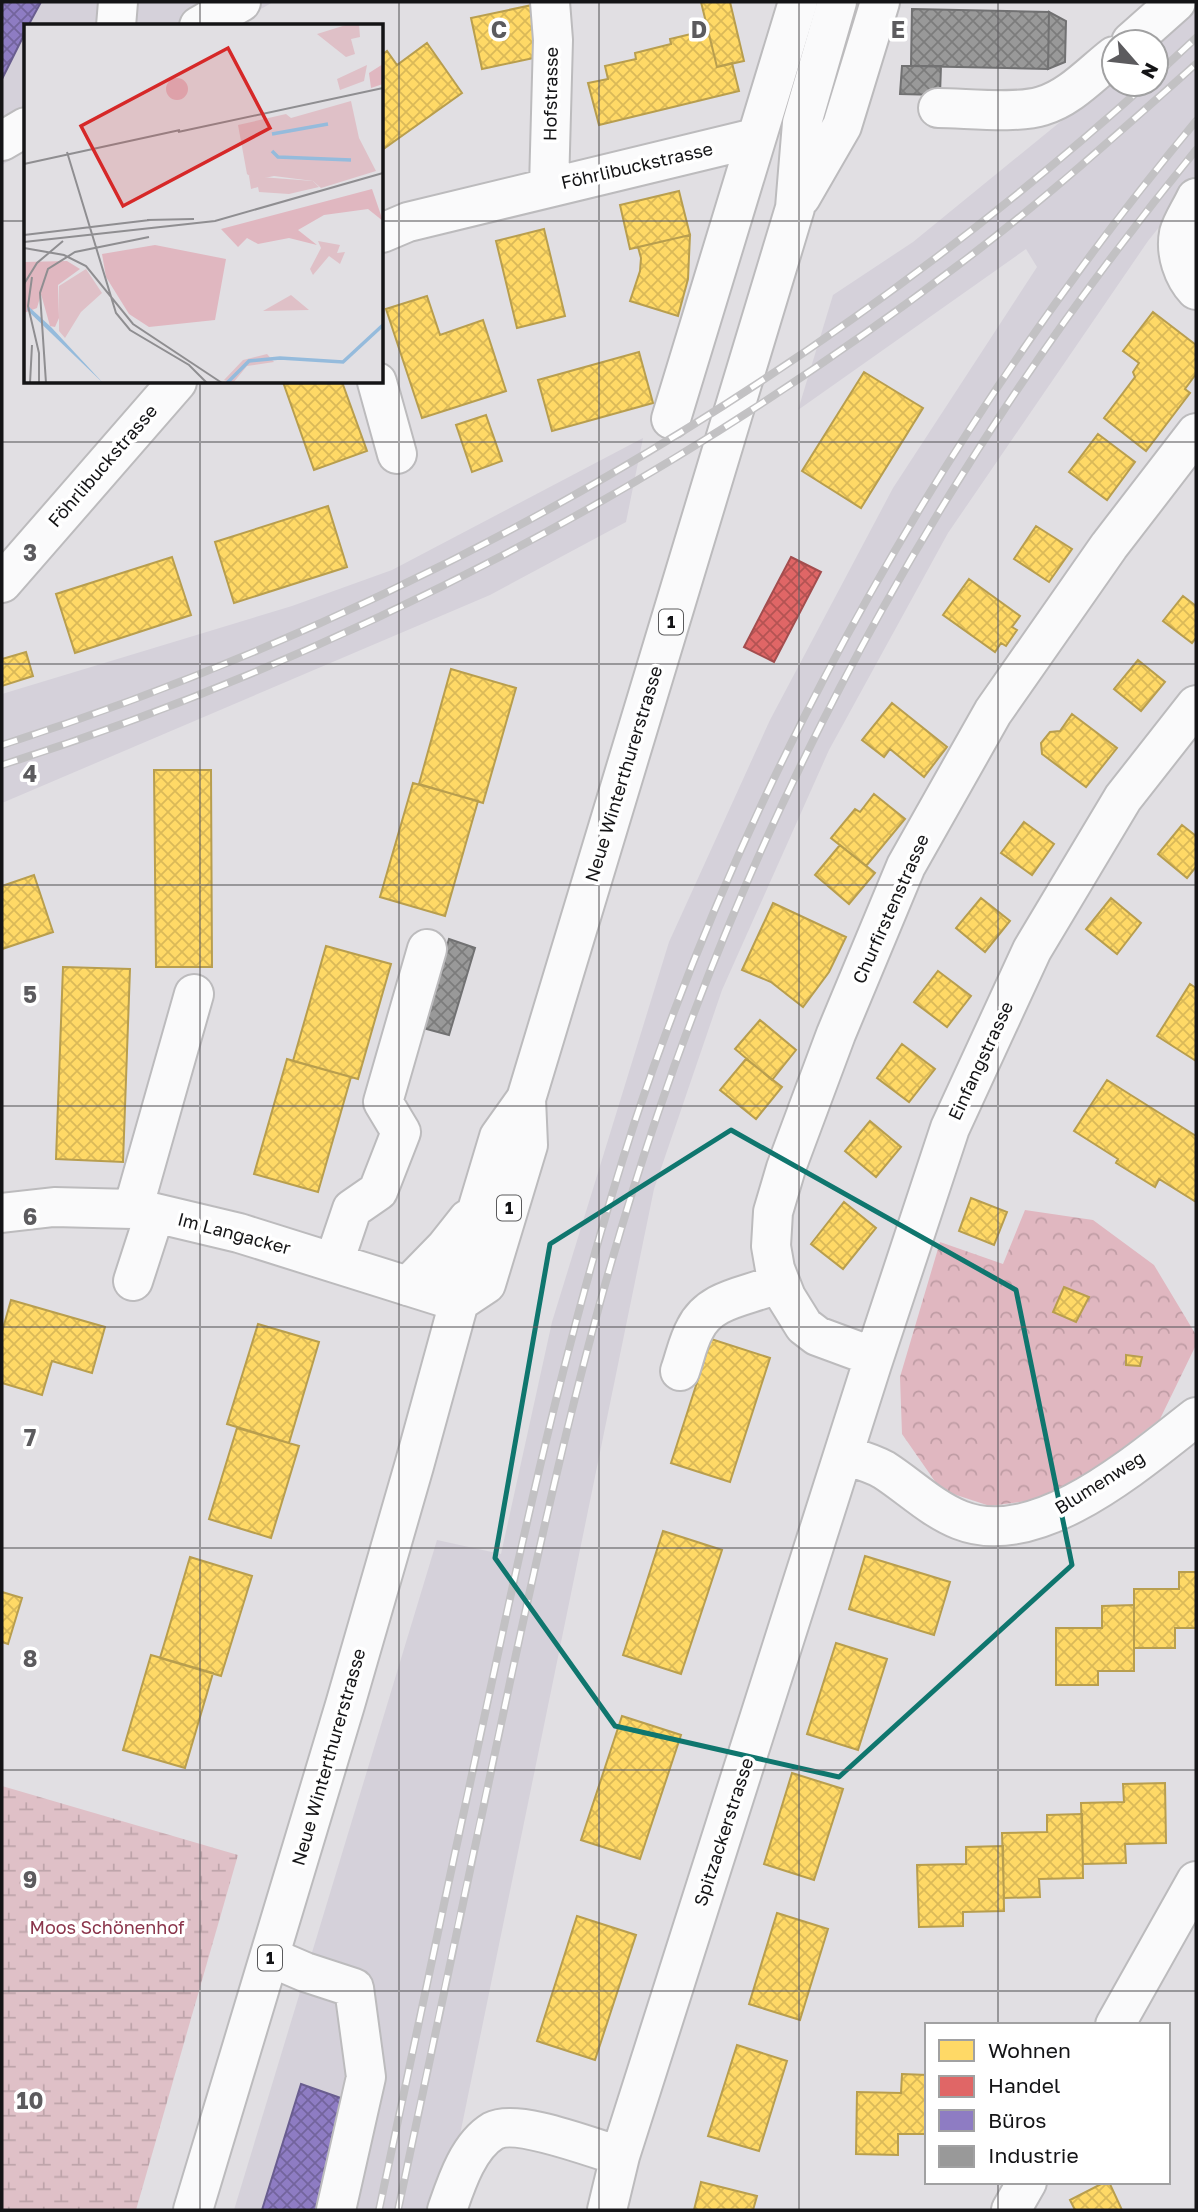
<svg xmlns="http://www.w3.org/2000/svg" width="1198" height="2212" viewBox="0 0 1198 2212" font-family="'Golos Text',sans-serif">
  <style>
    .built { fill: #d5d1da }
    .forest { fill: url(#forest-crowns) }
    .wetland { fill: url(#wetland-marsh) }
    .homes { fill: url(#homes-cross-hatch); stroke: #b89e4e; stroke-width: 2 }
    .shops { fill: url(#shops-cross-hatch); stroke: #a34d4e; stroke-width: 2 }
    .offices { fill: url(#offices-cross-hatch); stroke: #695d8f; stroke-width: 2 }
    .industry { fill: url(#industry-cross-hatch); stroke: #717172; stroke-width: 2 }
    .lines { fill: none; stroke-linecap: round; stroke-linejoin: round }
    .minor-casing { stroke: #bcbbbd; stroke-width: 42 }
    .major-casing { stroke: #bcbbbd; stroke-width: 42 }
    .minor { stroke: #fafafb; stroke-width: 38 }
    .major { stroke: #fafafb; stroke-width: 38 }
    .rail-casing { stroke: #c2c1c3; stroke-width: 8 }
    .rail { stroke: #fff; stroke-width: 5; stroke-dasharray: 16; stroke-linecap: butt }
    .marked { fill: none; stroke: #0f766e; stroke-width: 5; stroke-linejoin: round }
    .grid { fill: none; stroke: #5c5b5e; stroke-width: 2; stroke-opacity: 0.55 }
    .labels { text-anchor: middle; stroke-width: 7; stroke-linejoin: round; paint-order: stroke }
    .shield { fill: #fff; stroke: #5a5a5c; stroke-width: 2 }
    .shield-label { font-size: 16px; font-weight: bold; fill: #141416 }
    .street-label { font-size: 18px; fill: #141416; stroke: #fff }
    .park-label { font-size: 18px; fill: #8a344a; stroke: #fff }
    .inset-river { fill: none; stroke: #95bbdc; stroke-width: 3.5 }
    .inset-road { fill: none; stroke: #8f8e91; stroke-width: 2 }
    .view { fill: #d62828; fill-opacity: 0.15; stroke: #d62828; stroke-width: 3.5 }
    .inset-edge { fill: none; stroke: #141416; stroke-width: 3.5 }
    .grid-label { font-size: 23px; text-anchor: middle; font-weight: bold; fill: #5c5b5e; stroke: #fff; stroke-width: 7; stroke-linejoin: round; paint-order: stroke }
  </style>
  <defs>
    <pattern id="forest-crowns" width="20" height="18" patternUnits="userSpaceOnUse" patternTransform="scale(1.75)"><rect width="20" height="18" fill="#e0b7c0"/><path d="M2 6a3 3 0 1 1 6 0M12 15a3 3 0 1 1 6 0" fill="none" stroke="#bf9ca4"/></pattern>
    <pattern id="wetland-marsh" width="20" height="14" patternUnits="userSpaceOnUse" patternTransform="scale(1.75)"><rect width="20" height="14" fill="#dfc0c7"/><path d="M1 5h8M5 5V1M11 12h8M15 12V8" fill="none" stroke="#bea4aa"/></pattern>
    <pattern id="homes-cross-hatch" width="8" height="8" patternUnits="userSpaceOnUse" patternTransform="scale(1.75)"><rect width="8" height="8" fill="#ffd966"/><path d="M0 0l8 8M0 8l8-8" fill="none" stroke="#dab958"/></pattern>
    <pattern id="shops-cross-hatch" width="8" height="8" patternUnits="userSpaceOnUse" patternTransform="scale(1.75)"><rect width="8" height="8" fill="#e06666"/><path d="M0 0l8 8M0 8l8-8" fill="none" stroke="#b45353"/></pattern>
    <pattern id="offices-cross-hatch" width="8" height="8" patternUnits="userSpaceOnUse" patternTransform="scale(1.75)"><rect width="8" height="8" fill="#8e7cc3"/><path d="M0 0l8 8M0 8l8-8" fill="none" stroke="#73649d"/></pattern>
    <pattern id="industry-cross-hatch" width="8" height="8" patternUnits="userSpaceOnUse" patternTransform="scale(1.75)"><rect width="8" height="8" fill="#999"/><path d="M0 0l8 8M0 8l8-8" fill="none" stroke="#7c7c7c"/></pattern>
  </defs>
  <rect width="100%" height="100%" fill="#e1dfe3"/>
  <path class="built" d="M2,2H273L232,26H26V150L2,165Z
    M1196,6V181L1148,241L948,533L829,750L722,990L654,1189L454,2164L435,2210H234L437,1540L501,1554L552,1322L669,942L770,720L893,488L1037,267L1026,249L798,410L833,295L913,242L1114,78V84H1156V42Z
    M643,438L626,522L490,595L2,803V694L292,606L392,570Z"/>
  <path class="forest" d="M1025,1210L1093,1220L1154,1265L1196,1335V1345L1160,1419L1098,1467L1041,1499L990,1506L941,1490L902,1434L900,1377L940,1242L1003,1264Z"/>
  <path class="wetland" d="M2,1786L238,1855L136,2210H2Z"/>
  <path class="homes" d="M701,2H730L744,61L717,67Z
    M532,5L543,56L482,69L471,18Z
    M708,30L717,67L732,63L739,91L599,125L588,83L608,79L605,66L636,59L635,53L671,44L670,39Z
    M427,43L462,93L382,150V55L387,51L397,65Z
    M679,191L690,235L630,249L620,205Z
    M544,229L565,316L517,328L496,241Z
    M690,235L688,279L678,316L630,301L640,271L641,258L638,247Z
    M427,296L440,335L483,320L506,391L422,418L386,309Z
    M1153,312L1196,345V374L1185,389L1190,393L1146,451L1104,418L1135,377L1133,372L1139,363L1123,351Z
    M639,352L653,403L552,431L538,380Z
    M864,372L923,408L861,508L802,471Z
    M283,382H342L367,451L314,470Z
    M486,415L502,461L472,472L456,425Z
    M1098,434L1135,462L1107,500L1069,472Z
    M328,506L347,567L234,603L215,542Z
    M1036,526L1072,549L1049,582L1014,559Z
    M172,557L191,615L75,653L56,594Z
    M969,579L1020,616L1012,627L1017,630L1006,646L1001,643L995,652L943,615Z
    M1183,596L1196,606V638L1192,643L1163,621Z
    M26,652L33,676L2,686V659Z
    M1138,660L1165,682L1141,711L1114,689Z
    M451,669L516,688L483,803L419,784Z
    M892,703L947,747L924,777L890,749L884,757L862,740Z
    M1072,714L1117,748L1086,787L1042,754L1041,743L1050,732L1060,731Z
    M154,770H211L212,967H156Z
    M413,783L478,801L445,916L380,897Z
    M874,794L905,819L866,866L831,838L855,809L860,812Z
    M1024,822L1054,844L1032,875L1001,853Z
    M1182,825L1196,836V867L1187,878L1158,854Z
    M840,845L875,873L849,904L815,875Z
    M34,875L53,932L2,949V886Z
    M981,898L1010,921L985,952L956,928Z
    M1111,898L1141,923L1117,954L1086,929Z
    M773,903L846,937L829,972L803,1007L771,982L742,970Z
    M326,946L391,964L358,1079L293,1061Z
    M63,967L130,969L123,1162L56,1159Z
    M938,971L971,996L947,1027L914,1002Z
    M1190,984L1196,988V1061L1157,1036Z
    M760,1020L796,1050L772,1080L735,1049Z
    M902,1044L935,1069L909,1102L877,1078Z
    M287,1059L351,1077L318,1192L254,1174Z
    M746,1059L782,1087L756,1119L720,1090Z
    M1107,1080L1196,1136V1202L1159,1179L1155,1187L1116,1163L1118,1159L1074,1131Z
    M870,1121L901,1147L876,1177L845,1151Z
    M971,1198L1007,1212L994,1245L959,1231Z
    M844,1202L876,1228L843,1269L811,1244Z
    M1064,1287L1089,1297L1076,1322L1053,1312Z
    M11,1300L105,1327L92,1373L52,1361L42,1395L2,1383V1332Z
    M258,1324L319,1342L289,1443L227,1424Z
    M711,1339L770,1358L730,1482L671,1463Z
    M1126,1355L1142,1357L1140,1366L1126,1365Z
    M237,1428L299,1446L271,1538L209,1519Z
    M663,1531L722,1550L681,1674L623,1655Z
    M865,1556L950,1582L934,1635L849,1609Z
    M190,1557L252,1576L221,1676L160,1658Z
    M1179,1572H1196V1628H1175V1648H1134V1589H1179Z
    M2,1592L22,1598L8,1644L2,1642Z
    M1134,1605V1671H1098V1685H1056V1628H1102V1606Z
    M836,1643L887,1659L858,1750L807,1734Z
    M151,1655L213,1673L185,1768L123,1750Z
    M622,1716L681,1735L640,1859L581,1840Z
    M792,1773L843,1789L814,1880L764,1864Z
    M1165,1783L1166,1843L1125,1844L1126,1863L1083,1864L1081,1803L1124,1802L1123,1784Z
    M1082,1814L1083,1878L1039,1879L1040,1897L1004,1898L1002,1833L1047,1832V1815Z
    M1003,1846L1004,1911L963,1912V1926L919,1927L917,1865L966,1864V1847Z
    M777,1913L828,1929L800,2020L749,2004Z
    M577,1916L636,1935L595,2060L537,2041Z
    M737,2045L787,2061L759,2151L708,2136Z
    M902,2074L927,2075V2134H898V2155L856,2154L857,2092L901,2093Z
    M701,2182L757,2196L753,2210H694Z
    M1105,2182H1109L1122,2210H1075L1070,2200Z"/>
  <path class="shops" d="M791,557L821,572L774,662L744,647Z"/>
  <path class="offices" d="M2,2H41L28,26H26V31L2,79Z
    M301,2084L349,2101L324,2210H262Z"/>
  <path class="industry" d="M912,9L1049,12L1048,69L911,66Z
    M1049,12L1066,21L1065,62L1048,69Z
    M902,66H941L940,95L900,94Z
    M449,939L475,948L449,1035L423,1028Z"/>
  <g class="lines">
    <g class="minor-casing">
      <path id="minor" d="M116,26L118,2
        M199,26L241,2
        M1131,42L1176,2
        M938,108C965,108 1018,114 1042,106C1070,98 1092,73 1114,56
        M2,141L26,127
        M549,187L553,40L550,2
        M1196,198C1191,209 1182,222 1179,233C1175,253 1183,276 1196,290
        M382,233L408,222L755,138
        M377,382L397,454
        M671,419L798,2
        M2,583L177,382
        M133,1209L194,994
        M2,1213L54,1207L133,1209L155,1213L239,1233L459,1302
        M334,1262L352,1209L378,1191L401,1132L383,1102L427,949
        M133,1281L155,1213
        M874,1357L817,1336L804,1326L786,1297L775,1269L771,1246L773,1212L786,1168L836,1034L906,866L993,712L1109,546L1196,433
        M680,1371C685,1357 688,1341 695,1329C711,1296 751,1297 780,1282
        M844,1455C857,1459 872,1463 884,1470C909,1486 932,1509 960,1520C1038,1551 1139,1461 1196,1417
        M270,1957L305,1972L354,1988L366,2077L336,2210
        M1115,2025L1196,1881
        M447,2210C456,2184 468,2146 493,2131C517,2118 592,2148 620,2156
        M607,2210L620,2156L872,1364L950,1128L1032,950L1123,798L1196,705
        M1011,2210L1027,2182"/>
    </g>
    <g class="major-casing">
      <path id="major" d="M801,197L842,126L880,2
        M408,1286L445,1248L468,1219
        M459,1302L486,1284L528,1145L526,1099
        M193,2210L345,1705L414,1466L459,1302L458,1273L478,1207L499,1137L526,1099L795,208L802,123L837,2"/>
    </g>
    <use href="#minor" class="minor"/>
    <use href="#major" class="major"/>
    <g class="rail-casing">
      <path id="rail" d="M1156,75L1196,38
        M2,745C426,609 815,382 1146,84
        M2,765C348,655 672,483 961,263C1043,201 1120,132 1196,64
        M379,2210C418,2028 456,1845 496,1663C535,1481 577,1299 635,1121C757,756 951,417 1196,121
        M398,2210C435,2034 472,1858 510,1682C551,1492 594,1301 657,1116C776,764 960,437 1196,150"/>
    </g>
    <use href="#rail" class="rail"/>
  </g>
  <path class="marked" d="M731,1130L1016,1290L1072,1565L839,1777L615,1726L495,1558L550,1244Z"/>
  <path class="grid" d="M200,2V26M399,2V2210M599,2V2210M799,2V2210M998,2V2025M2,221H26M382,221H1196M200,382V2210M2,442H1196M2,664H1196M2,885H1196M2,1106H1196M2,1327H1196M2,1548H1196M2,1770H1196M2,1991H1196M998,2182V2210"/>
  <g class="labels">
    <g class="shield">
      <rect x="659" y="609.5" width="24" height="25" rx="5"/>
      <rect x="497" y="1195.5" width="24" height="25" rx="5"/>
      <rect x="258" y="1945.5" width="24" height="25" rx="5"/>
    </g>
    <g class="shield-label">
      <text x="671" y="628">1</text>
      <text x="509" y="1214">1</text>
      <text x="270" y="1964">1</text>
    </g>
    <g class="street-label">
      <text transform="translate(551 94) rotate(-89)" y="6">Hofstrasse</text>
      <text transform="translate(637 166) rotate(-13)" y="6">Föhrlibuckstrasse</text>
      <text transform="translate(103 466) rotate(-49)" y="6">Föhrlibuckstrasse</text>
      <text transform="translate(624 774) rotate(-73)" y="6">Neue Winterthurerstrasse</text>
      <text transform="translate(891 909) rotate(-66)" y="6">Churfirstenstrasse</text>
      <text transform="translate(981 1061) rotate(-65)" y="6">Einfangstrasse</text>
      <text transform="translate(234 1234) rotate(15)" y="6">Im Langacker</text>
      <text transform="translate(1100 1483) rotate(-32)" y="6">Blumenweg</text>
      <text transform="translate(329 1757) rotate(-74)" y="6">Neue Winterthurerstrasse</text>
      <text transform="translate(724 1832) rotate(-72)" y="6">Spitzackerstrasse</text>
    </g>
    <g class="park-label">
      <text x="107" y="1934">Moos Schönenhof</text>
    </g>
  </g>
  <g transform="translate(24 24)">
    <rect width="359" height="359" fill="#e1dfe3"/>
    <path d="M343,41L340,57L316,66L313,55ZM225,152L289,157L295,163L265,170L235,168L234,163L227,165ZM294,217L316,221L313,229L321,228L316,240L305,232L289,251L286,245L297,224ZM62,245L78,269L57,288L41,314L35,307V262ZM267,271L285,286L239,287ZM243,330L250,338L223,342L209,359L200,356L219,336Z" fill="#dfc0c7"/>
    <path d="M359,40V60L347,64L345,49ZM142 65a11 11 0 1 1 22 0a11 11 0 1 1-22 0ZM348,165L359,197L344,185L300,191L274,206L293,221L265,214L234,220L223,214L214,223L197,205ZM131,221L202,235L191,296L125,303L105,290L82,253L78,230ZM43,237L56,245L34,261L35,294L31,303L26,302L17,270L13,284L0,289V238Z" fill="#e0b7c0"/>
    <path d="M327,77L335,114L352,147L297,164L289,157L250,152L231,156L223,150L214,101L262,90L267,94Z" fill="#dfc0c7"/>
    <path d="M325,0H335L336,13L327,15L331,30L322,33L293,10Z" fill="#dfc0c7"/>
    <path d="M4,282L27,303L79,359L3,286Z" fill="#95bbdc"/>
    <path class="inset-river" d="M248,110L304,100M248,127L254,133L327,136M203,359L225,337L256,334L319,338L359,301"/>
    <path class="inset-road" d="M154,108L359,64M43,128L92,289L106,306L165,341L183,359M0,140L156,106M123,196L170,195M0,211L126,196M0,218L191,197L359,149M0,224L40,231L62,242L109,300L198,359M8,253L4,282L15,329V359M0,260L13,239L39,217M6,359L8,321M22,359L16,269L24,245L51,228L125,213"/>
    <path class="view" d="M204,24L246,104L99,182L57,102Z"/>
    <rect width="359" height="359" class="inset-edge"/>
  </g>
  <g class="grid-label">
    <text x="499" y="38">C</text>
    <text x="699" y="38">D</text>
    <text x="898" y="38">E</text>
    <text x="30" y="561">3</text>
    <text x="30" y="782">4</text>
    <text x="30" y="1003">5</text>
    <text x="30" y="1225">6</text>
    <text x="30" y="1446">7</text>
    <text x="30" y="1667">8</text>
    <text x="30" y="1888">9</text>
    <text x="30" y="2109">10</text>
  </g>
  <rect width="1198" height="2212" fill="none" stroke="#141416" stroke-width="7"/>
  <rect x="925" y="2023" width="245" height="161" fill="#ffffff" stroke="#a1a1a2" stroke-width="2"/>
  <rect x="939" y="2040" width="35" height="21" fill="#ffd966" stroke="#a1a1a2" stroke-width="2"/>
  <text x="988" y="2058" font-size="21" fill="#141416">Wohnen</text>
  <rect x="939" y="2076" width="35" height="21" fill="#e06666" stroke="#a1a1a2" stroke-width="2"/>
  <text x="988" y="2093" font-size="21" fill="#141416">Handel</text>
  <rect x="939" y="2110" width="35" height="21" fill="#8e7cc3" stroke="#a1a1a2" stroke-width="2"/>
  <text x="988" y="2128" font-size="21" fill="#141416">Büros</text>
  <rect x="939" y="2146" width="35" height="21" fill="#999999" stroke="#a1a1a2" stroke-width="2"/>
  <text x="988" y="2163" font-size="21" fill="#141416">Industrie</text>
  <g transform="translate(1135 63) rotate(118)"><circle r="33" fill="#ffffff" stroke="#a1a1a2" stroke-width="2"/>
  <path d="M0-5L12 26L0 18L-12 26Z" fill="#5c5b5e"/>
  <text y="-10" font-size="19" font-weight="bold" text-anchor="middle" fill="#141416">N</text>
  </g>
</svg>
